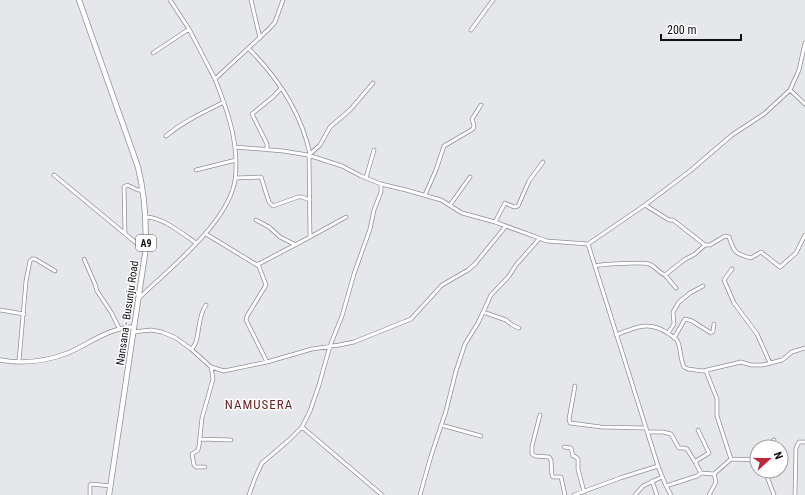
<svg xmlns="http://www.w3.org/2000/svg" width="805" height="495" viewBox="0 0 805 495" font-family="'Roboto Condensed',sans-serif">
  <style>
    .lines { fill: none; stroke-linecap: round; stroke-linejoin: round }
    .minor-casing { stroke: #909195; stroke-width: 4.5 }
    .tertiary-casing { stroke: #909195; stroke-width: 5 }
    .primary-casing { stroke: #909195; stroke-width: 6 }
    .minor { stroke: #fff; stroke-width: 3 }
    .tertiary { stroke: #fff; stroke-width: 3.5 }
    .primary { stroke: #fff; stroke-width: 4.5 }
    .labels { text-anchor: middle; stroke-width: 3; stroke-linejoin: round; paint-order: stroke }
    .shield { fill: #fff; stroke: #585859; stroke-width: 1 }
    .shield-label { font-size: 10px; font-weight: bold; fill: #101012 }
    .street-label { font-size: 11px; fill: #101012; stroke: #fff }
    .quarter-label { font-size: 13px; letter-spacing: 1px; fill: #6a2427; stroke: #fff }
  </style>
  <rect width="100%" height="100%" fill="#e6e7eb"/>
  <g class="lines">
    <g class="minor-casing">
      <path id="minor" d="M170,0L189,29L215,79
        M251,0L260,38
        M471,30L493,0
        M249,49C279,79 301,112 310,154
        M153,53L189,29
        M790,90L799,70L805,43
        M166,136C184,121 204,112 224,102
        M235,147L283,151L308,155L342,166L361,176L381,184L406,190L441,200L462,213L495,222L547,241L588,244L645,205L690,171L732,135L764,114L790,90L805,104
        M267,150V144L252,114L274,96L281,88
        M310,154L320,145L330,127L350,110L373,83
        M196,170L236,160
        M54,175L135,242L145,248
        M236,178L261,177L269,202L273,206L298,197H302L310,200
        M366,178L374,150
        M381,184V192L374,210L370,229L354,274L342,316L330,346L319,385L310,411L302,427L382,495
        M425,195L436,170L444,146L473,129L474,126L472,119L481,105
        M450,205L470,177
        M645,205L669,220H673L705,245H710L725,236L729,237C734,252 735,254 751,258L761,252L780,267L796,253L805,235
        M146,217C162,217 183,234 196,243
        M256,220L269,227L280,237L296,245
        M495,222L505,203L514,207L518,206L529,181L543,162
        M125,233L124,187L127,185L138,190H143
        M206,234L257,265L310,237L309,155
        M310,237L346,217
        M588,244L658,466L666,486L671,495
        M84,259L95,284L97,291L111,312L119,328
        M258,264L266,285L247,316L246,320L267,362
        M595,266C601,264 643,262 649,264C655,266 659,273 665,275L684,260L695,254L705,245
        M732,269L724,280L734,303L757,334L770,363
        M665,275L676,288
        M139,298C169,269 224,226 234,185C236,178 236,171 236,164C236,134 226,107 215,79L270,28L275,22L283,0
        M0,310L24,314
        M483,312L506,320L512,325L519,328
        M133,332L151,330L162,332L176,338L191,349L211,367L224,371L267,362L312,349L339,345L354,342L411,319L442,285L468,270L475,264L506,226
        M668,333L674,324L673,312L679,302L690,293L703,286
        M616,335C635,327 650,320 669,334C672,336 676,338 678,342C681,350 680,359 684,367L688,369L703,371L741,362L751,365H763L782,360L792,352L805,348
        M674,338L685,319L692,321L711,333L713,331L714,324
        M191,349C201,342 196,318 206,305
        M19,361L26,281L30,261L32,259H35L55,271
        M706,371L717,399V416L731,459L714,474L716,482L709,495
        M575,386L569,419L570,423L601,427L646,428
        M540,415L532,446V454L535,456L549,457L551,460L552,475L553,477H561L565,495
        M441,425L481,436
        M698,430L709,453L696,461V464L701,473L714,474
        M647,432H663L671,434L679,448H684L687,449L695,462
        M200,439L231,440
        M564,447L571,448L573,456L576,457L578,459V469L584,492
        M768,447L774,440
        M731,459L757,460
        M205,467H196L194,465L192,454L198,450L199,446L202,418L213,379L211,367
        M765,471L774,495
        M652,481L657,495
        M666,486L697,476L701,473
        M90,495V485L91,484L111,486
        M249,495L255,478L262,463L289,440L302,427
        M420,495L431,456L446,411L456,371L465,344L478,323L491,295L509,276L516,265L539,239
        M574,495L620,478L658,466
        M635,495L643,486L662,477
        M795,495L796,448L799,442H805"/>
    </g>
    <g class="tertiary-casing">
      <path id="tertiary" d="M0,360C22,364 47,361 68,353C89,344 110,327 134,327"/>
    </g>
    <g class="primary-casing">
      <path id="primary" d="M79,0L138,167C145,196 147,224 145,254L109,495"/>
    </g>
    <use href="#minor" class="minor"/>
    <use href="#tertiary" class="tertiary"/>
    <use href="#primary" class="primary"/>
  </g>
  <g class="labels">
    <rect class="shield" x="136" y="235" width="20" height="16" rx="3"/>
    <g class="shield-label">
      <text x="146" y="247">A9</text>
    </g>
    <g class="street-label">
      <text transform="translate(127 313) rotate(-82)" y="4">Nansana - Busunju Road</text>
    </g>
    <g class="quarter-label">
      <text x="259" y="409">NAMUSERA</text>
    </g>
  </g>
  <g transform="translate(769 459) rotate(69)"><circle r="19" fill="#ffffff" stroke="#9f9fa0"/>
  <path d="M0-3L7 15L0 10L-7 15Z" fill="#ba2939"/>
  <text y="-6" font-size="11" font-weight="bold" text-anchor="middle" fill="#101012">N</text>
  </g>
  <path d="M661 34v6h80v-6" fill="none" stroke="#101012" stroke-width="2"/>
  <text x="667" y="34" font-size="12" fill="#101012" stroke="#ffffff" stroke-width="3" paint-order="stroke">200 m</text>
</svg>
